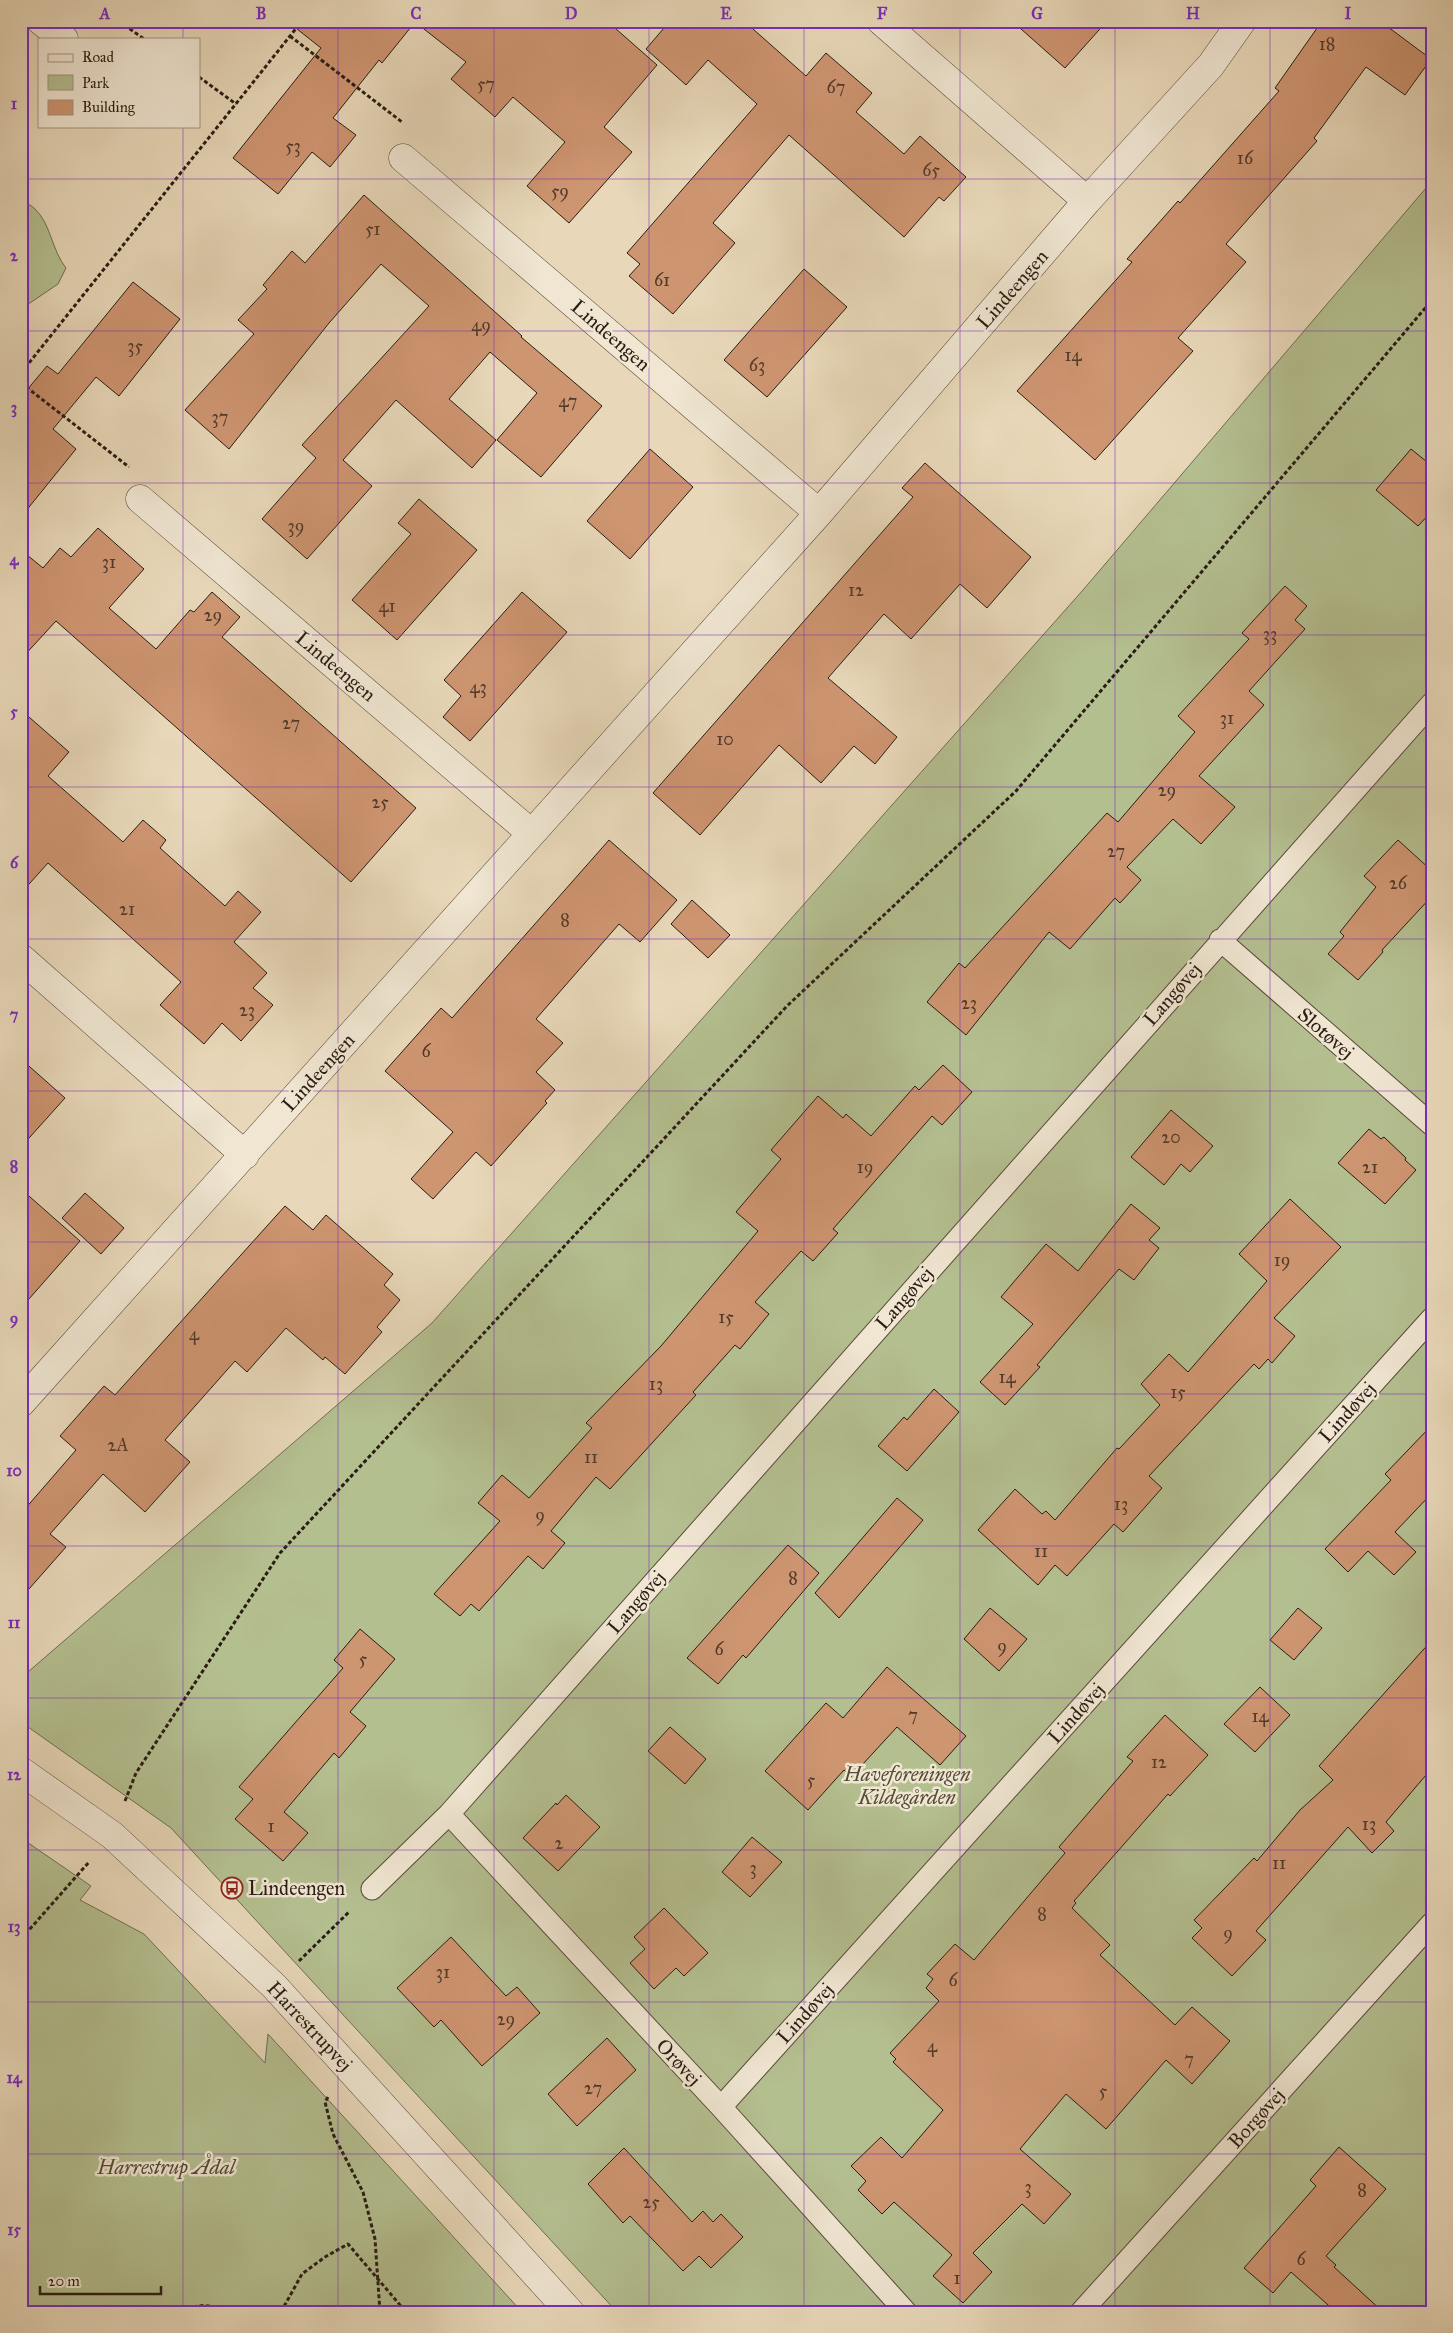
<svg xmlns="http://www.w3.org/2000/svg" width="1453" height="2333" viewBox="0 0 1453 2333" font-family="'IM FELL Great Primer',serif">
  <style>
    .green { fill: #b4bf90; stroke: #6e6e52 }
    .building { fill: #ce9571; stroke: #291c13 }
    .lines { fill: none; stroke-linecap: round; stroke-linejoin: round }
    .service-casing { stroke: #594b3c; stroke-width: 23 }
    .minor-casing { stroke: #594b3c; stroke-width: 29 }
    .path { stroke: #291c13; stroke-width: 3; stroke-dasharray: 4 2.5; stroke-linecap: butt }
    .service { stroke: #f0e6d2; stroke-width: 21 }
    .minor { stroke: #f0e6d2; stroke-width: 28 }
    .grid { fill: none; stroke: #7b2cbf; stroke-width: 1; stroke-opacity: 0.55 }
    .labels { text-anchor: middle; stroke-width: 5; stroke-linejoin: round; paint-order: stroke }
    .number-label { font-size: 18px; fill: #523a2a }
    .street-label { font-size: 20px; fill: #291c13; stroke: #f0e6d2 }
    .park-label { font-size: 20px; font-style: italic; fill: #534d38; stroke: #f0e6d2 }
    .poi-label { font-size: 20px; fill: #291c13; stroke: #f0e6d2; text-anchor: start }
    .neatline { fill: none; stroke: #7b2cbf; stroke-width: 2 }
    .grid-label { font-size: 16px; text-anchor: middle; font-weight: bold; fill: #7b2cbf }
  </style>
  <rect width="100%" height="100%" fill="#e8d8b9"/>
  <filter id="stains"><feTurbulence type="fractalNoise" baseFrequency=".004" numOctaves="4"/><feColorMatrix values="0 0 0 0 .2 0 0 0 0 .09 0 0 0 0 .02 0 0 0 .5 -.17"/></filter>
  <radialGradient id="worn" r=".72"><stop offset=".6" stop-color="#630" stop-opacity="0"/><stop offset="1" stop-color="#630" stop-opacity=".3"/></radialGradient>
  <path class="green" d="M1432,181V2312H617L171,1828L21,1722V1678L432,1323L1083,590Z
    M21,201C25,203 32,205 35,209C51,224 52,251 66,268L58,284L21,309Z
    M21,1838L91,1886L80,1900L144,1934L265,2063L268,2034L522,2312H21Z"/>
  <path class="building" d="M287,21H607L657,65L604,127L632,152L569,223L527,186L565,142L513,97L495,117L451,79L466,62L415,22L382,63L379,60L333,118L356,135L330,167L312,152L278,194L233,158L321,48Z
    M670,21H744L806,76L826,53L872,93L856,112L904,154L920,136L966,177L944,201L939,197L904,237L789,135L713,223L735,243L673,314L629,276L640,264L627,253L757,104L708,60L686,85L646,49Z
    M1012,21H1107L1065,68Z
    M1322,21H1380L1431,59L1405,95L1366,67L1314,138L1317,141L1226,244L1246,262L1178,338L1193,351L1095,460L1017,391L1132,262L1127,259L1178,201L1180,203L1279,91L1275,88Z
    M364,195L522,336L521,337L602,406L541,477L497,440L537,393L490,352L449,399L496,440L472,468L396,400L343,460L372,486L307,559L262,519L316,458L302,445L429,306L381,264L329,323L229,449L185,410L254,334L238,320L267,289L263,285L292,251L305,263Z
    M804,269L847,307L767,397L724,360Z
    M133,282L180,319L119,396L96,377L53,429L76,449L21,517V397L47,366L58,374Z
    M650,449L693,487L630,559L587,521Z
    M1411,449L1432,466V511L1418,526L1376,490Z
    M925,463L1031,557L987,608L960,584L911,639L884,614L828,678L897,737L875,764L854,746L821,783L779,745L700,835L653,793L913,497L902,488Z
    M419,499L477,550L397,640L352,600L411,534L398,523Z
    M98,528L144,569L109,608L156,649L190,610L194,612L212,592L240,617L222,637L416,808L351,882L56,621L21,659V550L43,568L60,548L71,557Z
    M1285,586L1307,606L1295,620L1305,629L1249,691L1264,705L1199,776L1235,807L1201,844L1173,819L1127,867L1141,880L1120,903L1115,898L1070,949L1049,932L966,1035L927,1002L959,963L965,968L1107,813L1118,822L1195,732L1178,716L1249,639L1242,633Z
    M522,592L567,632L470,741L443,717L461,696L444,680Z
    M21,710L69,752L48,776L123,842L143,820L166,840L160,848L225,906L238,891L261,912L234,942L267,973L253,988L273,1005L241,1041L222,1023L204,1044L160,1005L181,982L48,863L21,893Z
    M609,840L677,900L640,942L619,924L536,1019L563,1043L536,1072L555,1090L545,1101L547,1103L491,1166L476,1152L433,1199L411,1179L453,1132L385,1071L441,1008L452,1018Z
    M1398,840L1432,871V896L1382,950L1383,952L1358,980L1328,954L1344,936L1340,932L1376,887L1364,876Z
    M692,900L730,935L708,958L671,924Z
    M21,1059L65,1098L21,1147Z
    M943,1065L972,1092L942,1125L932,1116L833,1229L838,1233L813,1261L801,1251L755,1302L769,1314L740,1349L735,1345L693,1392L696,1395L610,1489L596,1477L551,1531L565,1543L543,1569L528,1556L479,1611L471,1604L460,1616L434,1594L500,1521L478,1503L502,1475L529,1498L592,1428L586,1423L661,1346L758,1231L736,1212L781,1159L771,1150L818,1096L843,1118L846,1114L871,1136L915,1086L919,1090Z
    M1171,1110L1213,1146L1190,1172L1181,1164L1164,1185L1131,1157Z
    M1369,1129L1381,1139L1384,1137L1406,1158L1405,1160L1416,1170L1385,1204L1338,1163Z
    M21,1189L80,1241L21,1308Z
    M85,1193L124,1228L101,1254L62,1218Z
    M1290,1199L1341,1247L1274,1318L1295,1336L1272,1363L1268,1359L1259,1369L1254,1364L1149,1476L1162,1488L1123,1532L1114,1524L1067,1576L1055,1565L1038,1585L978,1530L1015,1489L1042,1514L1046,1511L1055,1520L1117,1448L1119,1449L1160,1405L1141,1384L1169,1354L1188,1372L1267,1281L1239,1254Z
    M1131,1204L1160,1228L1149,1240L1159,1248L1134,1280L1119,1269L1037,1365L1040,1367L1005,1405L980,1382L1033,1324L1001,1297L1046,1244L1078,1271Z
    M285,1206L313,1230L326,1215L393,1274L384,1285L400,1300L377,1327L382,1332L345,1374L325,1357L323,1360L286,1328L247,1372L235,1361L165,1440L190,1462L145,1512L103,1474L50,1534L66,1547L21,1598V1508L24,1510L76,1450L60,1436L104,1386L115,1395Z
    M934,1389L959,1412L907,1471L878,1446L904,1417L907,1420Z
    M1432,1425V1493L1395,1532L1416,1552L1394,1575L1368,1551L1348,1572L1325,1549L1391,1480L1385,1474Z
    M897,1498L923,1520L839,1618L815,1593Z
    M788,1545L819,1573L746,1658L743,1655L718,1684L687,1658Z
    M990,1608L1027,1639L999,1671L964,1639Z
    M1298,1608L1322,1628L1294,1660L1270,1640Z
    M360,1629L395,1659L350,1712L366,1726L339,1758L334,1753L284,1812L308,1833L283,1861L235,1819L253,1799L239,1787L343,1668L334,1660Z
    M1432,1640V1768L1386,1822L1394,1831L1372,1853L1348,1827L1256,1931L1266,1940L1232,1976L1192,1938L1202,1928L1194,1920L1254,1858L1257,1861L1300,1810L1333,1780L1319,1766Z
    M887,1667L966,1736L940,1765L897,1727L851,1777L844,1770L808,1810L765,1771L826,1703L843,1718Z
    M1260,1687L1290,1715L1255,1752L1224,1724Z
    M1165,1715L1208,1755L1170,1796L1168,1794L1074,1901L1076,1903L1072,1908L1110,1945L1100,1955L1175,2025L1192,2007L1230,2041L1192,2084L1166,2060L1106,2129L1066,2094L1020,2149L1071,2194L1044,2224L1022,2204L973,2253L992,2272L963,2303L933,2276L952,2255L894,2202L882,2214L858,2190L866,2181L851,2166L881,2137L902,2158L943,2110L893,2062L896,2059L890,2053L939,2001L926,1988L933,1979L927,1974L955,1944L974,1960L1065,1853L1059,1847L1133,1761L1127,1757Z
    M670,1727L706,1759L685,1784L648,1751Z
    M566,1795L600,1827L558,1871L523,1838L556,1803L557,1805Z
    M752,1837L782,1862L750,1897L722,1872Z
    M664,1908L708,1953L684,1976L676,1968L654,1989L630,1963L645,1949L634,1937Z
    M451,1937L506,1996L517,1987L540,2013L482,2066L441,2020L434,2027L397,1988Z
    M607,2038L636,2070L577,2126L548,2094Z
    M1339,2147L1386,2189L1326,2256L1336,2265L1334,2267L1383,2312H1336L1291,2272L1273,2293L1244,2268L1316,2186L1310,2180Z
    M624,2148L692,2222L703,2211L713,2222L721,2214L743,2237L711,2268L699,2256L683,2271L630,2216L623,2223L588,2184Z"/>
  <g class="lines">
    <g class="service-casing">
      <path id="service" d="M1220,940L1432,1125
        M449,1814L721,2107L906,2312
        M372,1889L449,1814L1432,703
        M721,2107L1432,1318
        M1081,2312L1432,1923"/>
    </g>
    <g class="minor-casing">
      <path id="minor" d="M41,21L64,39
        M881,21L1087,201
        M403,158L819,513
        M140,499L531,833
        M21,958L245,1155
        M21,1403L819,513L1087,201L1211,65L1242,21
        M21,1771L112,1835L274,1986L570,2312"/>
    </g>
    <path class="path" d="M119,21L144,39
      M290,36L402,122
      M199,77L236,104
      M21,373L302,21
      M21,383L129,467
      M125,1801L136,1773L280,1553L787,1006L1016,791L1432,300
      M21,1939L89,1862
      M299,1961L350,1911
      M328,2097L325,2102L333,2134L363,2192L375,2239L380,2312
      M181,2312C197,2305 208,2302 223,2312
      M281,2312L302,2274L325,2257L348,2244L406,2312"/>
    <use href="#service" class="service"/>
    <use href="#minor" class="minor"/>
  </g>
  <path class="grid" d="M183,21V39M338,21V2312M494,21V2312M649,21V2312M804,21V2312M960,21V2312M1115,21V2312M1270,21V2312M183,126V2312M21,179H1432M21,331H1432M21,483H1432M21,635H1432M21,787H1432M21,939H1432M21,1091H1432M21,1242H1432M21,1394H1432M21,1546H1432M21,1698H1432M21,1850H1432M21,2002H1432M21,2154H1432"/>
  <defs>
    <g id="bus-ring" transform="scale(1.125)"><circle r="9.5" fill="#f0e6d2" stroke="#8f2418" stroke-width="1.5"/><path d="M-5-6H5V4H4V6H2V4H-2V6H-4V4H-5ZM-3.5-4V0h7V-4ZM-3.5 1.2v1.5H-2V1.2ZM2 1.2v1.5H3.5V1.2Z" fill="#8f2418"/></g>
  </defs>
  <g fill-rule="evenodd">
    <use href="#bus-ring" x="232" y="1888"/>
  </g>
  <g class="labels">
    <g class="number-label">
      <text x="1327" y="50">18</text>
      <text x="486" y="90">57</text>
      <text x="836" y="93">67</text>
      <text x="293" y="152">53</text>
      <text x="1245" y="164">16</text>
      <text x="931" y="176">65</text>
      <text x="560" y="197">59</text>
      <text x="373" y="235">51</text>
      <text x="662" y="286">61</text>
      <text x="481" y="331">49</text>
      <text x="135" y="352">35</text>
      <text x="1073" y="361">14</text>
      <text x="757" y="371">63</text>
      <text x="568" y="407">47</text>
      <text x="220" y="423">37</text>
      <text x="296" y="532">39</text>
      <text x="109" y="568">31</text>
      <text x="856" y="596">12</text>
      <text x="387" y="612">41</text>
      <text x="213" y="621">29</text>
      <text x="1270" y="640">33</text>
      <text x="478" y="693">43</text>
      <text x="1227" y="724">31</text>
      <text x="291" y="729">27</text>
      <text x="725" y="745">10</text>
      <text x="1167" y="796">29</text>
      <text x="380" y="808">25</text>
      <text x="1116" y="857">27</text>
      <text x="1398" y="889">26</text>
      <text x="127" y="915">21</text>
      <text x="565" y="926">8</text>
      <text x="969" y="1009">23</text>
      <text x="247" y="1016">23</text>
      <text x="426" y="1057">6</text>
      <text x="1171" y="1143">20</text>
      <text x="865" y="1173">19</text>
      <text x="1370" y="1173">21</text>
      <text x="1282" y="1266">19</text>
      <text x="726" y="1323">15</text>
      <text x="194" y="1340">4</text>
      <text x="1007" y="1383">14</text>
      <text x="656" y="1390">13</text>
      <text x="1178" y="1398">15</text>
      <text x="118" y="1451">2A</text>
      <text x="591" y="1463">11</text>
      <text x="1121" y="1510">13</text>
      <text x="540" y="1521">9</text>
      <text x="1041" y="1557">11</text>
      <text x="793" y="1584">8</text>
      <text x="1002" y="1652">9</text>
      <text x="719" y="1655">6</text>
      <text x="363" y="1665">5</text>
      <text x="913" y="1721">7</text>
      <text x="1260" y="1722">14</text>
      <text x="1159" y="1768">12</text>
      <text x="811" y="1786">5</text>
      <text x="1369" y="1830">13</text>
      <text x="271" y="1832">1</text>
      <text x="559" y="1849">2</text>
      <text x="1279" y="1869">11</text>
      <text x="753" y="1874">3</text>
      <text x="1042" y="1920">8</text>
      <text x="1228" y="1939">9</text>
      <text x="443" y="1978">31</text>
      <text x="953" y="1986">6</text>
      <text x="506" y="2025">29</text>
      <text x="932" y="2052">4</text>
      <text x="1189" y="2065">7</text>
      <text x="593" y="2094">27</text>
      <text x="1103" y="2097">5</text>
      <text x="1028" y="2193">3</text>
      <text x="1362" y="2196">8</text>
      <text x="651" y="2208">25</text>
      <text x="1301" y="2265">6</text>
      <text x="957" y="2284">1</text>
    </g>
    <g class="street-label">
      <text transform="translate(1012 289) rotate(-49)" y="7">Lindeengen</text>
      <text transform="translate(611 335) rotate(41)" y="7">Lindeengen</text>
      <text transform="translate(336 666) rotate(40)" y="7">Lindeengen</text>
      <text transform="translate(1172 994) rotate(-49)" y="7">Langøvej</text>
      <text transform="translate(1326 1033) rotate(41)" y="7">Slotøvej</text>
      <text transform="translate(318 1072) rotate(-48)" y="7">Lindeengen</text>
      <text transform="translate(904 1298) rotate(-49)" y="7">Langøvej</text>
      <text transform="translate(1347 1412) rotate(-48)" y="7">Lindøvej</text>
      <text transform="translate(636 1602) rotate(-49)" y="7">Langøvej</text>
      <text transform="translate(1076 1713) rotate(-48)" y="7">Lindøvej</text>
      <text transform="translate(805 2013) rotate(-48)" y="7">Lindøvej</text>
      <text transform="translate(310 2026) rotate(47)" y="7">Harrestrupvej</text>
      <text transform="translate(679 2062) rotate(47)" y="7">Orøvej</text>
      <text transform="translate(1256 2118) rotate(-48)" y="7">Borgøvej</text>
    </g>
    <g class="park-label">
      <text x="907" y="1781">Haveforeningen<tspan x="907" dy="23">Kildegården</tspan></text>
      <text x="166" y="2174">Harrestrup Ådal</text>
    </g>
    <g class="poi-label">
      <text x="248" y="1895">Lindeengen</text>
    </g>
  </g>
  <rect width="1453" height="2333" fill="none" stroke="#e8d8b9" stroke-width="55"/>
  <rect x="38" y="38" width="162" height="90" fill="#f0e6d2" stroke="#a09586"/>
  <rect x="48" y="54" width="25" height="8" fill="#f0e6d2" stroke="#a09586"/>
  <text x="82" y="62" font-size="15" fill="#291c13">Road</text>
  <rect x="48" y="75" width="25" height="15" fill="#b4bf90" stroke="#a09586"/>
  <text x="82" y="88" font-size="15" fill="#291c13">Park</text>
  <rect x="48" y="100" width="25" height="15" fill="#ce9571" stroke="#a09586"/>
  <text x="82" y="112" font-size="15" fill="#291c13">Building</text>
  <path d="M40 2286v8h121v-8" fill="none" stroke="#291c13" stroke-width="2.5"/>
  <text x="48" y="2286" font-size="15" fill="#291c13" stroke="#f0e6d2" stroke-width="4" paint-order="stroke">20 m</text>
  <rect x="28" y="28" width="1398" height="2278" class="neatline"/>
  <g class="grid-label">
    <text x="105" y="19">A</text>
    <text x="261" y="19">B</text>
    <text x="416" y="19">C</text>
    <text x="571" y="19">D</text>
    <text x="726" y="19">E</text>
    <text x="882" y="19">F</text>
    <text x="1037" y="19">G</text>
    <text x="1193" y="19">H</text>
    <text x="1348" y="19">I</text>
    <text x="14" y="109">1</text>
    <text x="14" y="261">2</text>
    <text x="14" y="413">3</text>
    <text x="14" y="565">4</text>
    <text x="14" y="717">5</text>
    <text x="14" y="868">6</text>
    <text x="14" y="1020">7</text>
    <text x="14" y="1172">8</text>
    <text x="14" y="1324">9</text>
    <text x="14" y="1476">10</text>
    <text x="14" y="1628">11</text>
    <text x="14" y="1780">12</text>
    <text x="14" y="1932">13</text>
    <text x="14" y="2083">14</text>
    <text x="14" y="2235">15</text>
  </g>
  <rect width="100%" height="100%" filter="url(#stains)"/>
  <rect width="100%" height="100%" fill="url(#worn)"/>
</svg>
